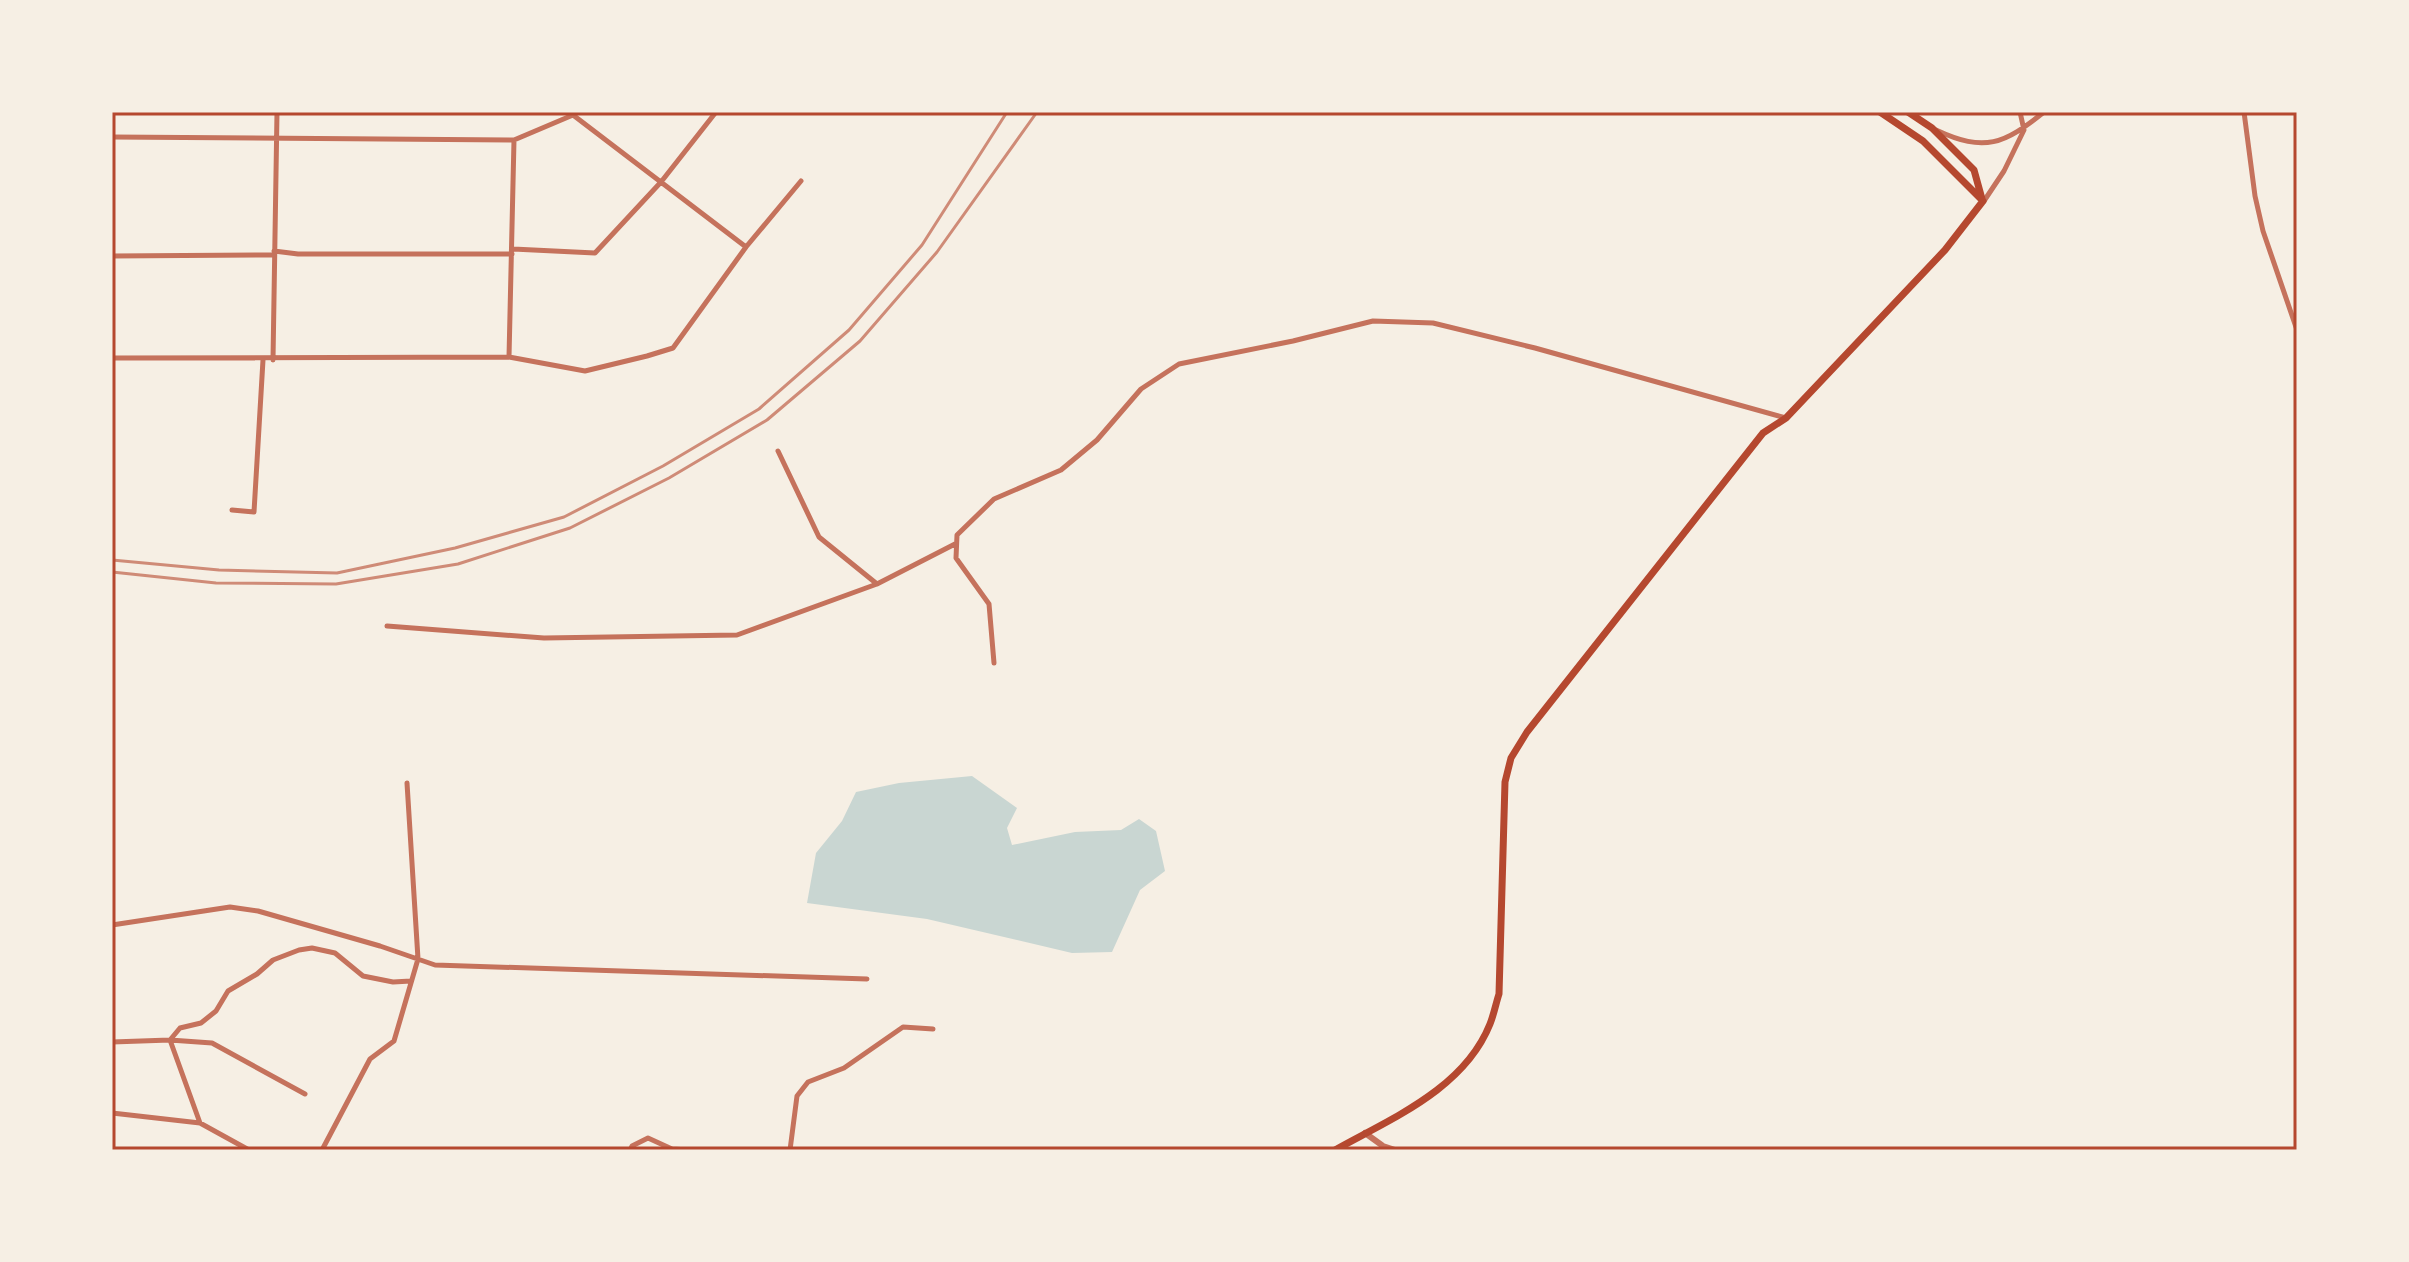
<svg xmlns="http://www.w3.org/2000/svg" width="2409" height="1262" viewBox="0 0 2409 1262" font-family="'Roboto Condensed',sans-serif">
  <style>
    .water { fill: #c9d6d2 }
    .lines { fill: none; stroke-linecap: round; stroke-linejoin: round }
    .minor { stroke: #c5725c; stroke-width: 5 }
    .tertiary { stroke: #c5725c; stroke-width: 6 }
    .secondary { stroke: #b5482f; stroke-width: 7 }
    .rail { stroke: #cf8b77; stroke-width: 3 }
    .neatline { fill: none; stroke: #b5482f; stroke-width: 3 }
  </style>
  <rect width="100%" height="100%" fill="#f6efe4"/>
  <path class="water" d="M972,776L1017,808L1007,828L1012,845L1075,832L1121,830L1139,819L1156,831L1165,871L1140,890L1112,952L1072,953L927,919L807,903L816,853L842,821L856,792L899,783Z"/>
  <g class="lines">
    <path class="minor" d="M2244,112L2255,196L2263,231L2297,330
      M1936,130C1985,153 2004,144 2044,112
      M112,137L514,140L573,115L746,247
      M1984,201L2004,171L2024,130L2020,112
      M513,249L595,253L661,182L716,112
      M274,251L298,254H512
      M112,256L274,255
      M509,357L514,140
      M112,358L509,357L585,371L647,356L673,348L746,247L801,181
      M273,360L277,112
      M778,451L819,537L877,584L955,544
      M232,510L254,512L263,360
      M387,626L544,638L737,635L877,584
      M994,663L989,604L956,558L957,535L994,499L1061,470L1097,440L1141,389L1179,364L1293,341L1373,321L1433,323L1535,348L1786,418
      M112,925L230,907L258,911L380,946L435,965L867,979
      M112,1042L170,1040L212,1043L305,1094
      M112,1113L200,1123L249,1150
      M200,1123L170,1040L180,1028L201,1023L216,1011L228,991L257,974L273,960L299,950L312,948L335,953L363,976L393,982L411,981
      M322,1150L370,1059L394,1041L418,959L407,783
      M630,1150L632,1146L648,1138L672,1149L689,1150
      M790,1150L797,1096L808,1082L844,1068L903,1027L933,1029"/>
    <path class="tertiary" d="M1365,1133L1383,1146L1395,1150"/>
    <path class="secondary" d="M1880,112L1923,141L1983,201
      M1908,112L1932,128L1974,170L1982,199
      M1335,1150C1392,1118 1464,1089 1490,1024C1494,1014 1496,1003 1499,994L1505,782L1511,758L1527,732L1763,433L1786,418L1945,250L1983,201"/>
    <path class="rail" d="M112,560L219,570L337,573L455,548L564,517L663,466L759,409L849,330L922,245L1007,112
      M112,572L216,583L336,584L458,564L570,528L669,478L767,420L860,341L937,252L1037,112"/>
  </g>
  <rect width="2409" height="1262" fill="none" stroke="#f6efe4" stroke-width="228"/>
  <rect x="114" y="114" width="2181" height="1034" class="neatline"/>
</svg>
